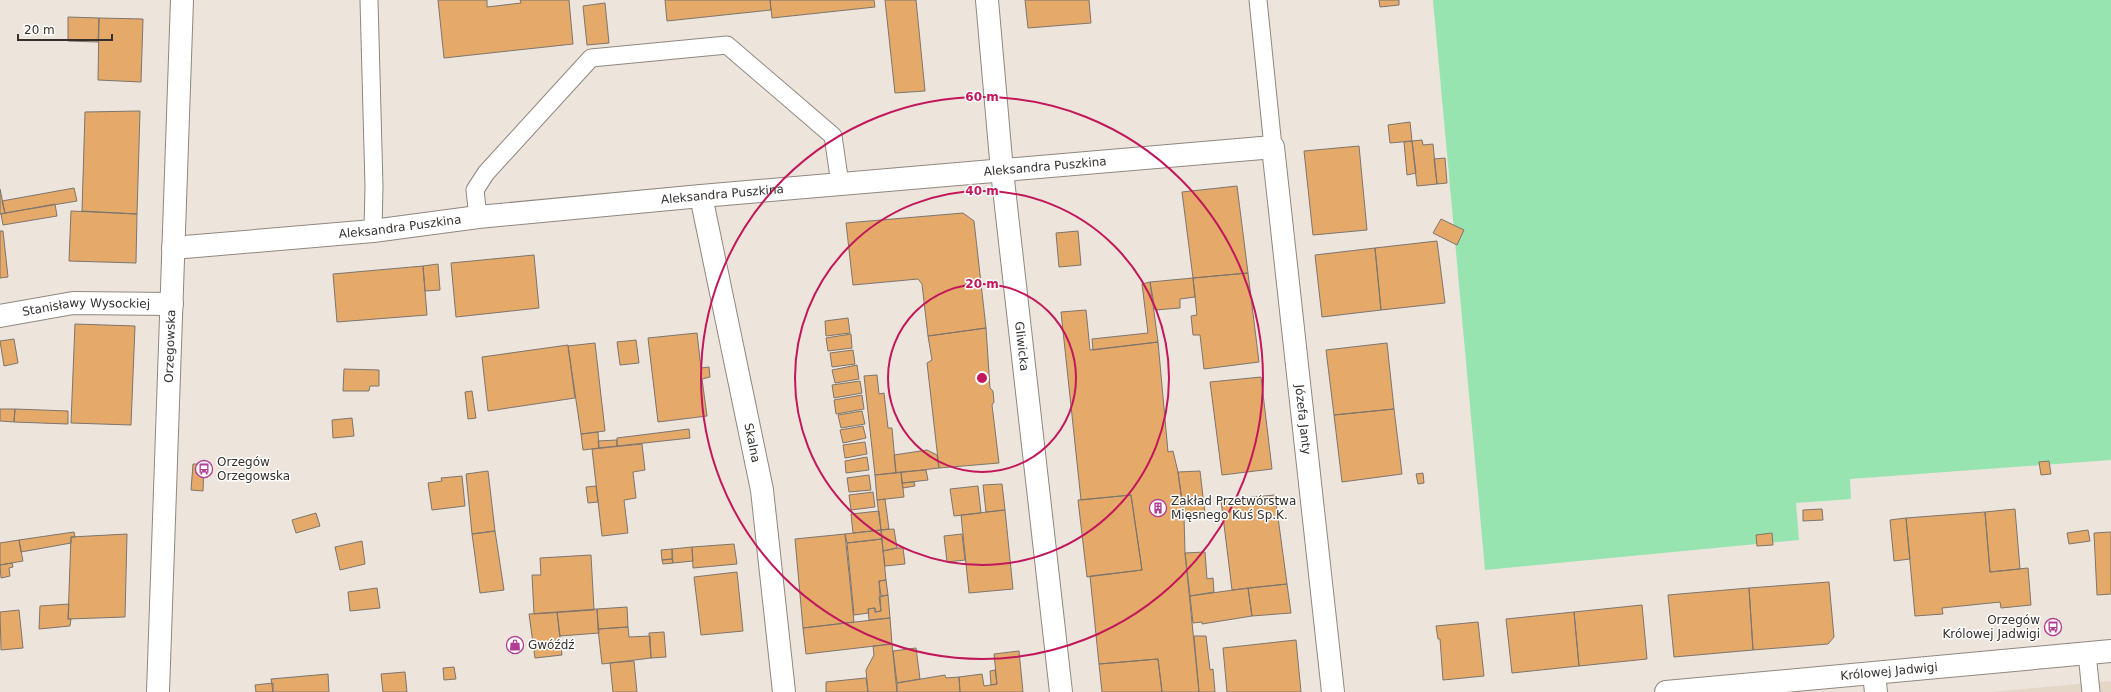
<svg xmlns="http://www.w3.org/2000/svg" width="2111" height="692" viewBox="0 0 2111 692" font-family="'DejaVu Sans',sans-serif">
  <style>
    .built { fill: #e4d7c8 }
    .green { fill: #98e4b0 }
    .building { fill: #e5a96a; stroke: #7d756d }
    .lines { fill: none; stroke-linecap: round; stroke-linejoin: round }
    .lane-casing { stroke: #90877f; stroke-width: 19 }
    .street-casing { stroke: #90877f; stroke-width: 24 }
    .secondary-casing { stroke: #90877f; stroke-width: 24 }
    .lane { stroke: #fff; stroke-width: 17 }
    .street { stroke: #fff; stroke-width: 22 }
    .secondary { stroke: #fff; stroke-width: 22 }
    .ring { fill: none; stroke: #c2185b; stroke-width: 2 }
    .labels { text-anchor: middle; stroke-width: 3; stroke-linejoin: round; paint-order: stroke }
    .street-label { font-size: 12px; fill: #34302d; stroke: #fff }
    .poi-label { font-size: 12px; fill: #34302d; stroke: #fff; text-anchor: start }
    .centre { fill: #c2185b; stroke: #fff; stroke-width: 2 }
    .ring-label { font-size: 12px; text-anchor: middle; font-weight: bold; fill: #c2185b; stroke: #fff; stroke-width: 3; stroke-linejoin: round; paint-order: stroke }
  </style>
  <rect width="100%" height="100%" fill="#ede4db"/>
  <path class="built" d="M2111,681V692H1992Z"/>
  <path class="green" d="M1433,0H2111V460L1850,479L1851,499L1796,503L1799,540L1485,570Z"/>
  <path class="building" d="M438,0H487V7L521,3L520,0H569L573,44L444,58Z
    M665,0H770L771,10L667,21Z
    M770,0H874L875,7L772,18Z
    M885,0H916L925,91L895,93Z
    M1025,0H1089L1091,23L1028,28Z
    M1379,0H1399V5L1380,7Z
    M605,3L609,43L587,45L583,6Z
    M68,17L99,18L98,42L68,41Z
    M99,18L143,19L141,82L98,80Z
    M140,111L137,214L82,211L85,112Z
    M1410,122L1412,141L1390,143L1388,125Z
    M1422,140L1423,145L1433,144L1437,184L1417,186L1412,141Z
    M1412,141L1416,173L1407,175L1404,142Z
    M1359,146L1367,230L1313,235L1304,151Z
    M1445,158L1447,183L1437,184L1434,159Z
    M1237,186L1248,273L1193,278L1182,192Z
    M74,188L77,201L5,213L2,201Z
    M0,189L5,213L0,214Z
    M55,204L57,216L3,225L1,214Z
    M71,211L137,214L136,263L69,261Z
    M963,213L974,221L986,328L928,336L922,284L918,279L853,285L846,223Z
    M1441,219L1464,230L1457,245L1433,233Z
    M0,231H3L8,277L0,278Z
    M1078,231L1081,265L1059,267L1056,233Z
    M1437,241L1445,303L1381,310L1375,248Z
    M1375,248L1381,310L1322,317L1315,255Z
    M534,255L539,308L456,317L451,263Z
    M438,264L440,290L425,291L423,266Z
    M423,266L427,315L337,322L333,274Z
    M1248,273L1259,362L1204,369L1200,335H1193L1191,316L1197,315L1193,278Z
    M1193,278L1195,297L1180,299V308L1155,310L1150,282Z
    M1150,282L1158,342L1093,350L1092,339L1148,333L1142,284Z
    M1086,310L1090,350L1158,342L1168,452L1173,451L1178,472L1184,516L1185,553L1199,692H1162L1158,659L1099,664L1090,576L1142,570L1131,495L1081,500L1061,312Z
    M848,318L850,333L826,336L825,321Z
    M75,324L135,326L131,425L71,423Z
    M986,328L990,388L993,391L994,402L992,405L999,463L939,468L927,363L932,360L928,336Z
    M697,333L701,368L709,367L710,377L702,379L707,416L658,422L648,338Z
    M851,334L852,348L828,351L826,338Z
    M14,339L18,363L4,366L0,341Z
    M636,340L639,363L620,365L617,342Z
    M595,343L605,431L581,434L568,346Z
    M1387,343L1394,409L1334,415L1326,350Z
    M568,345L575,398L488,411L482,357Z
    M853,350L855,364L832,367L830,353Z
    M857,365L859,379L835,383L832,370Z
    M344,369L379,370V386H370L369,391H343Z
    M877,375L879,394L884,393L888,428H892L896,473L875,475L864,376Z
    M1261,377L1272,469L1222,475L1210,382Z
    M860,381L862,393L834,398L832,385Z
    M472,391L476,418L468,419L465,392Z
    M862,395L864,409L836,414L834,400Z
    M0,409H15L14,422L0,421Z
    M15,409L68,411V424L14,422Z
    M1394,409L1402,474L1342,482L1334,415Z
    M862,411L865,424L841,428L838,415Z
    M352,418L354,436L333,438L332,420Z
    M863,426L866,438L843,443L840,430Z
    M689,429L690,438L617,446V438Z
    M598,432L599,448L583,450L581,434Z
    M617,440V446L599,448L598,441Z
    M865,442L867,454L845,458L843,445Z
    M642,444L645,470L633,472L636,498L624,500L628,533L602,536L592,449Z
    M927,450L937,455L939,468L896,473L894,455Z
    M867,457L869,470L846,473L845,461Z
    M2049,461L2051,474L2041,475L2039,462Z
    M193,464H204L203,491L191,490Z
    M926,470L928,480L902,483L901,472Z
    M488,471L495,531L472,534L466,474Z
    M1200,471L1205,514L1184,516L1178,472Z
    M901,472L904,497L877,500L875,475Z
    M1423,473L1424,483L1418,484L1416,474Z
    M869,475L871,490L849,492L847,478Z
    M462,476L465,506L432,510L428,483L442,481L441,478Z
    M914,482L915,486L903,488L902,483Z
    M1002,484L1005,510L986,512L983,485Z
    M596,486L598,502L588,503L586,487Z
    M978,486L981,513L954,516L950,489Z
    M873,492L875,507L851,510L849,495Z
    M1131,495L1142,570L1087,577L1078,500Z
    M1275,495L1287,584L1232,590L1221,500Z
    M885,499L889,529L881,530L877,500Z
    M1822,509L1823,520L1803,521V510Z
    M2015,509L2020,569L1990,572L1985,512Z
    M1005,510L1013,589L969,593L961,515Z
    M879,511L881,530L853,533L851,514Z
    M1985,512L1990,572L2028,568L2031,605L2001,608L2000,602L1942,608L1943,614L1915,616L1906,518Z
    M316,513L320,526L296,533L292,520Z
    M1906,518L1910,559L1894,561L1890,520Z
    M894,529L897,548L883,551L881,530Z
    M881,530L882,539L847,543L845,534Z
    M2088,530L2090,541L2069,544L2067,533Z
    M495,531L504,590L480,593L472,534Z
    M74,532L75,537H71V543L21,552L19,540Z
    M2111,532V594L2097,595L2094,533Z
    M1772,533L1773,545L1757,546L1756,535Z
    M127,534L125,617L68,619L71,537Z
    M845,534L854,622L803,628L795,539Z
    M962,534L965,560L947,562L944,536Z
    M882,539L886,580L879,581L881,611L875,612V608L868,609L869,613L854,615L847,543Z
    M19,540L23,561L0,565V543Z
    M362,541L365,564L340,570L335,547Z
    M734,544L737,564L693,568L692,547Z
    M692,547L693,561L673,563L672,549Z
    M897,548H903L905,564L885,566L883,551Z
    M672,549V559L662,560L661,550Z
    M1205,552L1207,579L1213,578L1214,592L1190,596L1185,553Z
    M591,555L594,610L534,614L532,575H541L540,558Z
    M672,559L673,563L663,564L662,560Z
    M12,563L13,567L9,568L10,576L1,578L0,565Z
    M737,572L743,631L701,635L694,577Z
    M886,580L888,595L881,596L879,581Z
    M1829,582L1834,637L1828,644L1753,650L1749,588Z
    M1287,584L1291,613L1252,616L1248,588Z
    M377,588L380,608L350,611L348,592Z
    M1248,588L1252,616L1202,624V622L1193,623L1190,596Z
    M1749,588L1753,650L1674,657L1668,595Z
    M888,595L890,618L869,620L868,609L875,608V612L881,611L879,597Z
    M69,604L68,619H71L70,626L39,629L40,606Z
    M1642,605L1647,659L1579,666L1574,612Z
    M627,607L628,627L598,629L597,609Z
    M597,609L599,633L560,636L557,612Z
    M19,610L23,648L1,650L0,612Z
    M557,612L562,655L535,658L529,614Z
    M1574,612L1579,666L1512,673L1506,619Z
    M890,618L892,644L806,654L803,628Z
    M1478,622L1484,676L1443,680L1440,639H1438L1436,626Z
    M628,627L629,637L650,636L651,658L602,664L598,629Z
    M664,632L666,657L651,658L649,633Z
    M1194,636H1206L1210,670L1213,669L1215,692H1199Z
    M1296,640L1301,692H1227L1223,648Z
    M892,644L897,692H868L866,670L874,655L873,646Z
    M916,648L920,679L897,683L893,651Z
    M1019,651L1023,692H960L959,677L982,674L984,686L997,684L994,654Z
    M1158,659L1162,692H1102L1099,664Z
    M634,661L637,692H613L610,663Z
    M454,667L456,679L444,680L443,668Z
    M995,670L997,684L991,685L990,671Z
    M405,672L407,692H383L381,674Z
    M328,674L329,692H273L271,679Z
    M945,675L946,678L959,677L960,692H897V683Z
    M866,678L868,692H826V682Z
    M273,683V692H256L255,685Z"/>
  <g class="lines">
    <g class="lane-casing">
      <path id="lane" d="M369,0L374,186L373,231
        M1258,0L1273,147
        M478,217L475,190L486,173L591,58L727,45L833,136L840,184
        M2087,654L2091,692"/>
    </g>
    <g class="street-casing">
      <g id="street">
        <path id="s1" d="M987,0L1002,171L1061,692"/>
        <path id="s2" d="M701,196L762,490L784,692"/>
        <path id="s3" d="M173,248L373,231L478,217L701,196L1273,147L1333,692"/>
        <path id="s4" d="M0,316L73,303L172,304"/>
        <path d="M1874,674L1876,692"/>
        <path id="s5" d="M1666,692L2111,651"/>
      </g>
    </g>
    <g class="secondary-casing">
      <g id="secondary">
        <path id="s6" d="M158,692L182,0"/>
      </g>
    </g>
    <use href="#lane" class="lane"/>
    <use href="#street" class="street"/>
    <use href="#secondary" class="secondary"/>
  </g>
  <g class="ring">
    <circle cx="982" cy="378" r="94"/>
    <circle cx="982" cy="378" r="187"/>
    <circle cx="982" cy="378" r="281"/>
  </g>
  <defs>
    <g id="bus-ring" transform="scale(0.9)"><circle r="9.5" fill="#fff" stroke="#b33d94" stroke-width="1.5"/><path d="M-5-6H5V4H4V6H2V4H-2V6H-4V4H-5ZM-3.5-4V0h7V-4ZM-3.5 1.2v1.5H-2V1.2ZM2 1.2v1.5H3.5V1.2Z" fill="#b33d94"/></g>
    <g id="building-ring" transform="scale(0.9)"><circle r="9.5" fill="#fff" stroke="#b33d94" stroke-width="1.5"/><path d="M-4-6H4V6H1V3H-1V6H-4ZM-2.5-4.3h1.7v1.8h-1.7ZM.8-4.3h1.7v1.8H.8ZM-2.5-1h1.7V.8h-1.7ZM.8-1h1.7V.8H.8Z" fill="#b33d94"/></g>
    <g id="shop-ring" transform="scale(0.9)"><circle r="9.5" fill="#fff" stroke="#b33d94" stroke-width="1.5"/><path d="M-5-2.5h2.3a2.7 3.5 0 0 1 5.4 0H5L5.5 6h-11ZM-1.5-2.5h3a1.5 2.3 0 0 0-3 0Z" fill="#b33d94"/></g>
  </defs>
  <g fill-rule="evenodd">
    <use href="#bus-ring" x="204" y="469"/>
    <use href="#building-ring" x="1158" y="508"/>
    <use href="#bus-ring" x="2053" y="627"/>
    <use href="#shop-ring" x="515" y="645"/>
  </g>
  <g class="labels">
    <g class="street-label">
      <text dy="4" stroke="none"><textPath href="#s3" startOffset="876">Aleksandra Puszkina</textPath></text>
      <text dy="4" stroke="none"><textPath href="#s3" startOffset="552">Aleksandra Puszkina</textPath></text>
      <text dy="4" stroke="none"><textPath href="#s3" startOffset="228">Aleksandra Puszkina</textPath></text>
      <text dy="4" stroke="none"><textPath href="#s4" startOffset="87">Stanisławy Wysockiej</textPath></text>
      <text dy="4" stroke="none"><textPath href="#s6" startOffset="346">Orzegowska</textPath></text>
      <text dy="4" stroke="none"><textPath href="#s1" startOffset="348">Gliwicka</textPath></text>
      <text dy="4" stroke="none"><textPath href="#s3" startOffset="1379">Józefa Janty</textPath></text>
      <text dy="4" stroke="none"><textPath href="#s2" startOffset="252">Skalna</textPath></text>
      <text dy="4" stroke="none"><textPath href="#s5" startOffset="224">Królowej Jadwigi</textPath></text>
    </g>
    <g class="poi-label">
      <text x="217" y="466">Orzegów<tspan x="217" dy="14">Orzegowska</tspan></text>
      <text x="1171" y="505">Zakład Przetwórstwa<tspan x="1171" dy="14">Mięsnego Kuś Sp.K.</tspan></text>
      <text x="2040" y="624" text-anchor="end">Orzegów<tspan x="2040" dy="14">Królowej Jadwigi</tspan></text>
      <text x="528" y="649">Gwóźdź</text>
    </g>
  </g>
  <circle cx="982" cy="378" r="6" class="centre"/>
  <g class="ring-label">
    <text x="982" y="101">60 m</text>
    <text x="982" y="195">40 m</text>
    <text x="982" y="288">20 m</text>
  </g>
  <path d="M18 34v6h94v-6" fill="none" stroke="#34302d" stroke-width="2"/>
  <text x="24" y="34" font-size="12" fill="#34302d" stroke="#ffffff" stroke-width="3" paint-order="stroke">20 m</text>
</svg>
